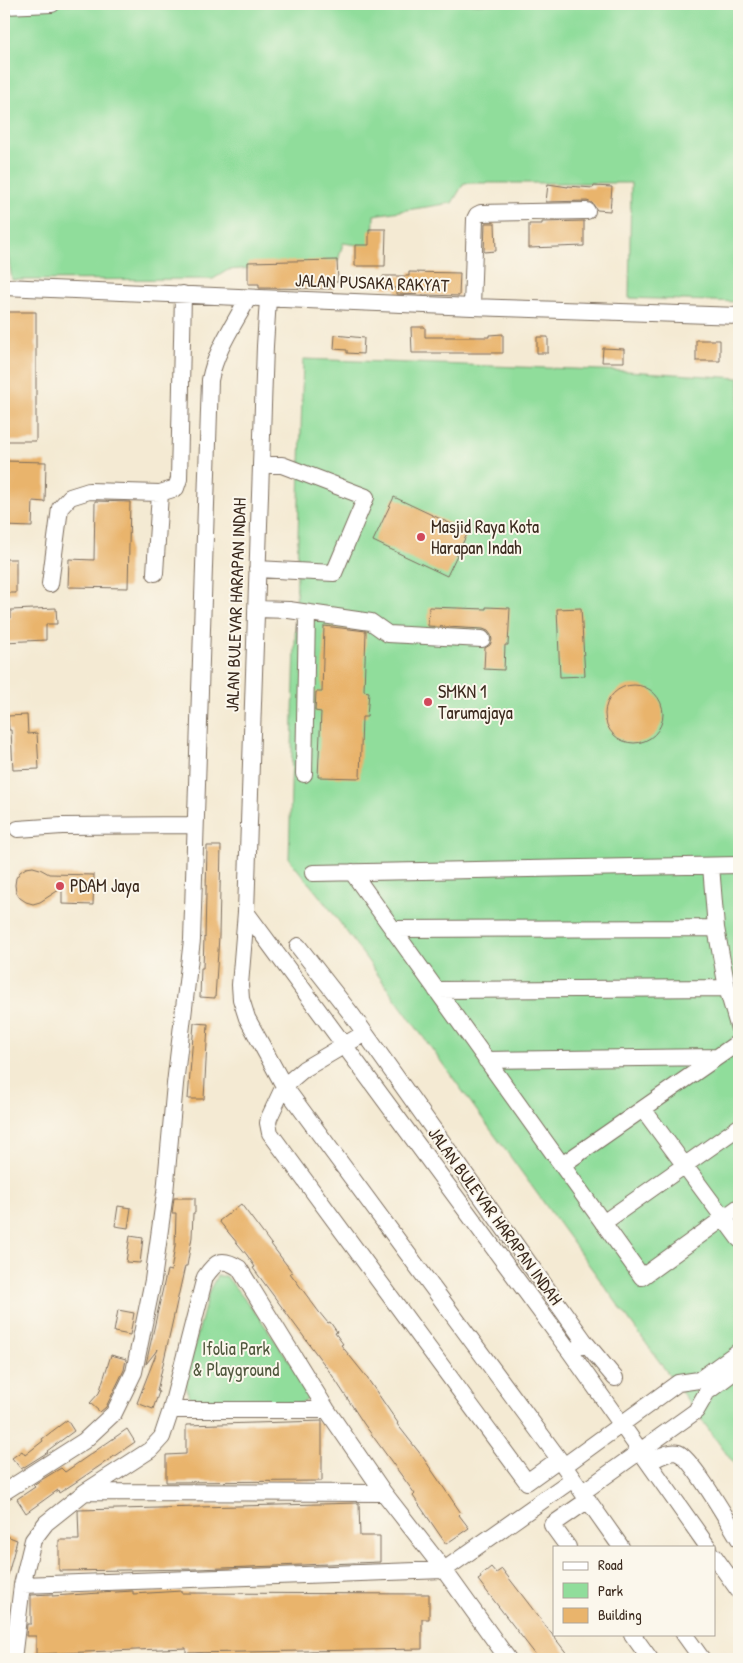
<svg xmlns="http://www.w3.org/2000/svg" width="743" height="1663" viewBox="0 0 743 1663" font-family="'Patrick Hand',sans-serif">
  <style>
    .green { fill: #90dd9b; stroke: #66845c }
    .building { fill: #e9b46c }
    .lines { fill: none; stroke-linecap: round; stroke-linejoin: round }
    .minor-casing { stroke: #7c6d5d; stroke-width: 18 }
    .minor { stroke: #fff; stroke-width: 16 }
    .poi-dot { fill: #d1495b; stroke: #fbf7ec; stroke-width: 2 }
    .labels { text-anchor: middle; stroke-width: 4; stroke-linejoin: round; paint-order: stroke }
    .street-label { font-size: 18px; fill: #3b2a1e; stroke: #fbf7ec }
    .poi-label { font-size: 18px; fill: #3b2a1e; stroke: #fbf7ec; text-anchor: start }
    .park-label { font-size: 18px; fill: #50573d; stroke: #fbf7ec }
  </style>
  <rect width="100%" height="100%" fill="#fbf7ec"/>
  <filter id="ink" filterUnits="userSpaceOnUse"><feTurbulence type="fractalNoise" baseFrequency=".02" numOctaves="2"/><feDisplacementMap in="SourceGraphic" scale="10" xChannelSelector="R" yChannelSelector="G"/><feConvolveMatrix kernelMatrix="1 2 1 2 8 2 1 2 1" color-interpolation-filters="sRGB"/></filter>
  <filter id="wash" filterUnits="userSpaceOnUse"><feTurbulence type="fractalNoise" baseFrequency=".0096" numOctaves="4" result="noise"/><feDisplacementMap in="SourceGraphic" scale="20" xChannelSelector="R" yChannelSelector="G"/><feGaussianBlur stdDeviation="1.12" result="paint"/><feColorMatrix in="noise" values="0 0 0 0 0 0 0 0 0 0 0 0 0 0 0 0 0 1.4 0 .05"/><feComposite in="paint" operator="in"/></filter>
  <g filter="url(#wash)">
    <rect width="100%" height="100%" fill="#f4ead3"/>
    <path class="green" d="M4,4H739V302L629,298L631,183H464L452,203L374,215L373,247L343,243L338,261L228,270L213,279L12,280L4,228Z
      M303,359L627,371L739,378V1471L330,909L289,859Z
      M217,1276H226L259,1317L310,1391L309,1399L301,1403H199C188,1397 186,1392 186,1379L209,1291Z"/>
    <g id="blocks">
      <path class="building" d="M548,184L568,187V186L593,188L594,186L612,187L610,211L597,210L592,203L587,201L546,202Z
        M584,221V246L529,248V224H542V222Z
        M485,223H495L496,251L484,252Z
        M369,229H386L385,266H355V245H369Z
        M337,260L338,282H332L333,289L259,288V284H248V262Z
        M409,272L460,273L459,296L396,294V288H383V276H409Z
        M4,312H36V441H4Z
        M411,327H425V337H489V335L503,334V353H412Z
        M335,335L364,338L363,354L347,353V350L334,349Z
        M537,337H548V353H537Z
        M696,340H720V361H696Z
        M603,348L624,349V362H602Z
        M4,461L46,462L45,502L33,501L32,527L4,526Z
        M394,497L468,532L447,576L373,541Z
        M95,501L130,502L128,588L68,587L69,559L94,560Z
        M6,559H16V593H5Z
        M429,607L486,609V607L510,608L508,645H505L504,670L484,669L485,648L490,645L492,640L491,635L488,631L483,629L428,626Z
        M56,608L57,624H46V640L4,642V618H11V610Z
        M581,608L585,676L560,677L557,609Z
        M324,626L366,631L364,691L369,692L367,717H362L360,778L318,777L321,712L315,711L316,692H322Z
        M605 714a29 29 0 1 1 58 0a29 29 0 1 1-58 0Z
        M27,715L28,734L37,733L39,769L13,770L11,730H9L8,716Z
        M207,846H221L219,936L215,998L200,997L201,968H203L204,937L205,938Z
        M33,867L40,869L49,874L94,875L93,905L62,904V888L40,902L33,904L26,902L20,898L16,892L15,885L16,878L20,872L26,868Z
        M194,1023L208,1024L204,1099H188Z
        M174,1198H195V1213H193L192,1237L187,1266H185L157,1391L159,1392L153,1409L137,1403L158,1349L146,1364L167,1270L171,1271L175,1246L176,1213H172Z
        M241,1204L292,1272L290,1273L319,1312L328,1323L330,1322L337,1332L335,1333L343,1344L341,1345L365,1375L398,1423L397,1424L422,1456L461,1513L459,1515L469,1528L446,1544L413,1496L415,1494L364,1424L332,1375L253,1268L255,1267L247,1255L219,1221Z
        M118,1206L131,1208L128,1228L115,1226Z
        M130,1236L143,1238L140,1263L126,1262Z
        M118,1310L134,1313L130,1335L114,1332Z
        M111,1355L126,1359L124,1370L106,1407L100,1412L90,1403L99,1393Z
        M67,1420L74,1431L47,1451L48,1452L21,1469L12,1458L22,1451L25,1455L43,1441L42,1439Z
        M322,1421V1481L166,1482V1455L186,1454V1425Z
        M127,1429L135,1442L76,1482L59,1493L58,1490L26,1513L17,1499L35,1487L33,1485L61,1468L65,1472Z
        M359,1503L360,1536H380V1562L197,1569L59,1571V1540H79L78,1510Z
        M4,1535L17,1540L8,1575H4Z
        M491,1567L496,1573L502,1569L571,1659H539L478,1580L481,1578L480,1576Z
        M133,1591V1594L181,1591V1593L429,1594V1619H422V1649L186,1653V1648L36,1654V1636H26L27,1624H31V1595L52,1594V1596Z"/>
    </g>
  </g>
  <g filter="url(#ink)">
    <use href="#blocks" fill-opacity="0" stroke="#7c6d5d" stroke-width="1"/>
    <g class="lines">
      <g class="minor-casing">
        <path id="minor" d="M4,6L52,4
          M4,287L472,307L739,316
          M268,299L265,346L246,912L240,985L241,999L247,1018L284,1086L559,1459L621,1547
          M472,307L475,219L477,215L481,213L587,211
          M257,569L334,573L366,497L282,465H261
          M155,573L160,493
          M50,584L60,508L70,497L89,491L160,493L176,488L179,479L183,294
          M256,609L289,610L371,622L388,634L482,639
          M304,774L307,613
          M18,829L62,826L195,825
          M711,866L716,928L727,988L739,1029
          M352,872L642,1277L739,1207
          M313,873L739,865
          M246,912L571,1353L708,1547
          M393,929L716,928
          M298,946L352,1015L585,1342L571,1353
          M436,990L727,988
          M365,1033L304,1069L284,1086L269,1118L268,1123L270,1133L527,1482L559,1459
          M486,1060L717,1057
          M643,1109L739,1239
          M562,1165L739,1042
          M603,1223L739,1127
          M585,1342L615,1378
          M171,1410H327
          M648,1462C656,1459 670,1450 678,1453C692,1458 729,1523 739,1539
          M564,1466L678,1383L699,1380L739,1351
          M4,1492L84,1441L114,1413L134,1372L153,1280L165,1193L175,1084L192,940L210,380C216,349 234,325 248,298
          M85,1492L384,1493
          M583,1492L696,1411L707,1392L739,1368
          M568,1547L552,1525L588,1500
          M714,1556L739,1591
          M22,1585L444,1570L573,1479
          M632,1634L650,1659
          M684,1634L702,1659
          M13,1659L22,1585L33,1540L46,1523L85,1492L150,1450L162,1437L171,1410L205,1277C216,1261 222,1257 239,1268L327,1410L384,1493L444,1570L508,1659"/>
      </g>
      <use href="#minor" class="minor"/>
    </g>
  </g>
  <g class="poi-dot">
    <circle cx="421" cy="537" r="5"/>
    <circle cx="428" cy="702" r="5"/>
    <circle cx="60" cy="886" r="5"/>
  </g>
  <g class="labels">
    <g class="street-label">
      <text transform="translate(372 283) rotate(2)" y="6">JALAN PUSAKA RAKYAT</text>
      <text transform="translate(236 605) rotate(-88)" y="6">JALAN BULEVAR HARAPAN INDAH</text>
      <text transform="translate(495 1216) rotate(54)" y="6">JALAN BULEVAR HARAPAN INDAH</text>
    </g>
    <g class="poi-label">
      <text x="431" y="533">Masjid Raya Kota<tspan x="431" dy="21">Harapan Indah</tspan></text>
      <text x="438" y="698">SMKN 1<tspan x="438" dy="21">Tarumajaya</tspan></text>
      <text x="70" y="892">PDAM Jaya</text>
    </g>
    <g class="park-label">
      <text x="236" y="1355">Ifolia Park<tspan x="236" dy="21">&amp; Playground</tspan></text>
    </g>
  </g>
  <rect width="743" height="1663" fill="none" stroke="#fbf7ec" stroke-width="20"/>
  <rect x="553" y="1546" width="162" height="90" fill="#fbf7ec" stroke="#aea59a"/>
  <rect x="563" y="1562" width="25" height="8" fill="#ffffff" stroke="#aea59a"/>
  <text x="598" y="1570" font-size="15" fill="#3b2a1e">Road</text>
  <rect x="563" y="1583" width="25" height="15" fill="#90dd9b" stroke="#aea59a"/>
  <text x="598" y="1596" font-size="15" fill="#3b2a1e">Park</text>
  <rect x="563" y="1608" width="25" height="15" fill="#e9b46c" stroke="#aea59a"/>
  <text x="598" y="1620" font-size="15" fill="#3b2a1e">Building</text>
</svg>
